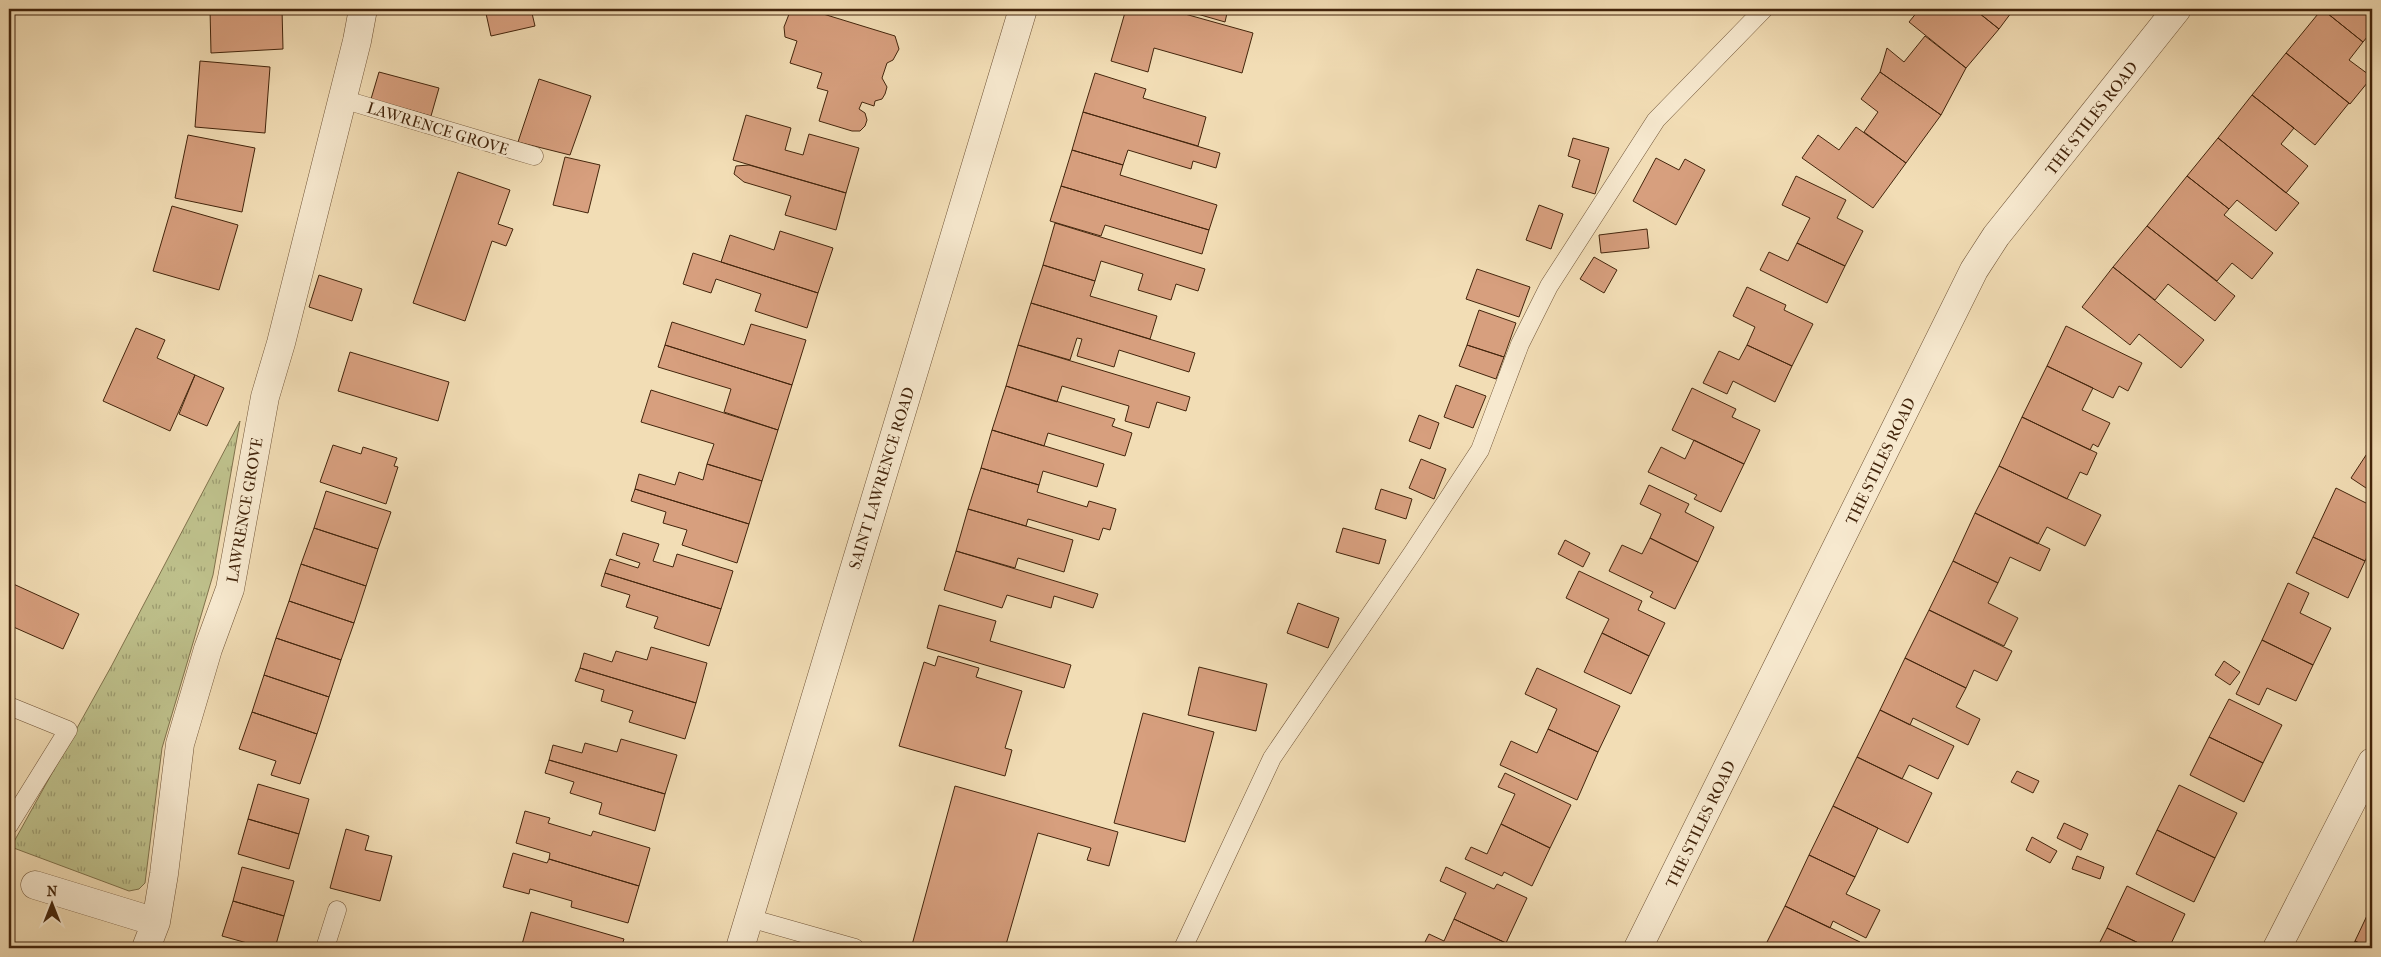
<svg xmlns="http://www.w3.org/2000/svg" width="2381" height="957" viewBox="0 0 2381 957" font-family="'IM FELL French Canon',serif">
  <style>
    .park { fill: url(#park-tufts); stroke: #80724c }
    .building { fill: #d79f7e; stroke: #43250c }
    .lines { fill: none; stroke-linecap: round; stroke-linejoin: round }
    .lane-casing { stroke: #6f5336; stroke-width: 19 }
    .street-casing { stroke: #6f5336; stroke-width: 29 }
    .lane { stroke: #f7e9cf; stroke-width: 18 }
    .street { stroke: #f7e9cf; stroke-width: 28 }
    .labels { text-anchor: middle; stroke-width: 5; stroke-linejoin: round; paint-order: stroke }
    .street-label { font-size: 16px; fill: #43250c; stroke: #f7e9cf }
  </style>
  <defs>
    <pattern id="park-tufts" width="24" height="20" patternUnits="userSpaceOnUse" patternTransform="scale(1.25)"><rect width="24" height="20" fill="#bec08b"/><path d="M3 7l-1-3M5 7V3M7 7l1-3M15 17l-1-3M17 17v-4M19 17l1-3" fill="none" stroke="#9c9c70"/></pattern>
  </defs>
  <rect width="100%" height="100%" fill="#f2ddb5"/>
  <filter id="stains"><feTurbulence type="fractalNoise" baseFrequency=".004" numOctaves="4"/><feColorMatrix values="0 0 0 0 .2 0 0 0 0 .09 0 0 0 0 .02 0 0 0 .5 -.17"/></filter>
  <radialGradient id="worn" r=".72"><stop offset=".6" stop-color="#630" stop-opacity="0"/><stop offset="1" stop-color="#630" stop-opacity=".3"/></radialGradient>
  <path class="park" d="M240,421L213,575L162,748L145,883L139,889L129,891L11,847L112,665Z"/>
  <path class="building" d="M210,9H282L283,49L211,53Z
    M485,9H531L535,26L491,36Z
    M791,9H807L895,36L899,49L893,60L887,63L882,78L887,87L885,94L882,99L875,101L874,106L862,102L859,109L865,113L867,120L865,126L860,131H852L819,121L828,91L817,88L822,73L790,63L797,41L785,37L784,27Z
    M1126,9H1167L1253,33L1242,73L1154,48L1148,72L1111,61Z
    M1180,9H1228L1225,22Z
    M1915,9H1974L1999,29L1966,68L1909,22L1918,11Z
    M1974,9H2014L1999,29Z
    M2322,9H2372V31L2363,42Z
    M2322,9L2363,42L2349,60L2372,77L2350,104L2286,53Z
    M1925,36L1966,68L1941,115L1880,72L1887,48L1904,62Z
    M2286,53L2349,103L2315,145L2252,95Z
    M200,61L270,67L265,133L195,127Z
    M379,72L439,88L431,116L371,99Z
    M1880,72L1941,115L1906,163L1864,132L1878,112L1861,99Z
    M1095,73L1146,89L1143,98L1206,117L1198,146L1083,112Z
    M539,79L591,96L570,155L518,142Z
    M2252,95L2294,128L2281,144L2308,166L2286,193L2218,138Z
    M1083,112L1220,153L1216,168L1193,161L1191,169L1128,150L1123,165L1072,150Z
    M746,115L791,128L785,150L803,155L809,134L859,148L846,193L733,160Z
    M1856,127L1906,163L1873,208L1802,158L1818,135L1839,150Z
    M188,135L255,148L242,212L175,198Z
    M1573,138L1609,148L1595,194L1572,187L1580,160L1568,156Z
    M2218,138L2299,203L2276,231L2237,200L2229,209L2187,176Z
    M1072,150L1123,165L1120,175L1217,205L1209,230L1061,186Z
    M565,157L600,165L588,213L553,205Z
    M1656,158L1679,170L1685,159L1705,170L1676,225L1633,201Z
    M749,165L846,193L836,230L785,215L791,196L744,182L734,174L736,166Z
    M458,172L510,190L498,224L513,229L506,246L492,241L465,321L413,303Z
    M1796,176L1846,200L1837,218L1863,231L1845,266L1797,243L1810,218L1782,205Z
    M2187,176L2229,209L2224,215L2273,253L2252,279L2232,263L2217,281L2147,226Z
    M1061,186L1209,230L1202,254L1105,225L1101,236L1050,221Z
    M1539,205L1563,214L1551,249L1526,240Z
    M172,206L238,225L219,290L153,271Z
    M1055,223L1205,269L1198,291L1176,284L1171,300L1138,290L1143,274L1101,261L1095,281L1043,265Z
    M2147,226L2235,296L2215,321L2168,284L2155,300L2113,267Z
    M1647,229L1649,248L1601,253L1599,235Z
    M780,231L833,248L818,293L721,262L730,235L774,250Z
    M1797,243L1845,266L1827,303L1760,270L1769,252L1788,261Z
    M693,253L818,293L807,328L755,311L761,294L716,279L711,293L683,284Z
    M1594,257L1617,270L1604,293L1580,279Z
    M1043,265L1095,281L1090,296L1157,316L1150,339L1031,303Z
    M2113,267L2204,340L2181,368L2139,334L2130,345L2082,307Z
    M1477,269L1530,287L1519,317L1466,299Z
    M319,275L362,289L352,321L309,307Z
    M1747,287L1786,305L1784,310L1813,324L1792,366L1747,345L1755,327L1733,316Z
    M1031,303L1195,353L1189,372L1119,350L1114,367L1077,356L1082,339L1077,338L1070,360L1018,345Z
    M1479,310L1516,323L1504,357L1467,345Z
    M672,322L744,345L751,324L806,340L792,385L665,345Z
    M2066,326L2142,363L2128,391L2119,386L2113,398L2047,366Z
    M136,328L165,340L157,358L195,375L170,431L103,401Z
    M665,345L792,385L778,430L724,412L731,389L658,367Z
    M1018,345L1190,397L1186,411L1157,402L1149,428L1125,421L1129,406L1062,386L1057,402L1006,386Z
    M1467,345L1504,357L1496,379L1459,366Z
    M1747,345L1792,366L1775,402L1733,381L1727,394L1703,383L1719,351L1739,360Z
    M350,352L449,382L438,421L338,391Z
    M2047,366L2093,388L2082,410L2110,423L2098,447L2093,444L2090,450L2022,417Z
    M195,375L224,388L207,426L179,414Z
    M1456,385L1486,396L1473,428L1444,417Z
    M1006,386L1115,419L1112,426L1132,433L1125,456L1048,433L1044,446L992,430Z
    M1692,388L1736,409L1732,417L1760,430L1744,464L1672,430Z
    M651,390L778,430L762,481L707,464L714,444L641,422Z
    M1419,415L1439,423L1430,449L1409,441Z
    M2022,417L2097,453L2087,475L2080,472L2067,499L1999,466Z
    M992,430L1104,464L1097,487L1043,471L1039,485L981,468Z
    M1694,440L1744,464L1721,512L1694,499L1697,495L1648,472L1661,447L1685,459Z
    M333,445L361,454L363,447L397,458L394,466L398,467L386,504L320,482Z
    M2372,446V492L2351,478Z
    M1421,459L1446,469L1434,499L1409,488Z
    M707,464L762,481L749,524L635,489L639,474L675,485L679,472L703,480Z
    M1999,466L2101,515L2085,546L2047,527L2038,544L1975,513Z
    M981,468L1039,485L1037,492L1087,507L1089,501L1116,509L1110,530L1103,528L1099,540L1028,519L1026,526L968,509Z
    M1649,485L1689,504L1685,512L1714,527L1698,562L1650,538L1661,514L1640,504Z
    M2336,488L2372,506V547L2365,561L2313,537Z
    M635,489L749,524L737,563L682,545L687,530L663,523L666,512L631,501Z
    M1381,489L1412,499L1406,519L1375,509Z
    M326,491L391,512L378,549L314,528Z
    M968,509L1073,540L1064,572L1018,558L1015,568L956,551Z
    M1975,513L2050,549L2040,571L2010,557L1998,583L1953,561Z
    M314,528L378,549L366,586L301,564Z
    M1343,528L1386,540L1379,564L1336,552Z
    M623,533L659,544L653,561L673,567L677,554L733,571L721,609L605,573L610,559L638,568L640,563L616,555Z
    M2313,537L2365,561L2348,598L2296,573Z
    M1650,538L1698,562L1675,609L1650,597L1653,592L1609,571L1622,545L1642,554Z
    M1565,540L1590,553L1583,567L1558,554Z
    M956,551L1098,594L1093,608L1054,596L1051,608L1007,595L1002,608L944,590Z
    M1953,561L1998,583L1988,603L2018,618L2004,646L1929,610Z
    M301,564L366,586L354,623L289,601Z
    M1579,571L1642,601L1638,610L1665,623L1649,656L1602,633L1609,619L1566,598Z
    M605,573L721,609L709,646L654,628L658,617L626,607L630,595L601,586Z
    M9,582L79,614L63,649L9,625Z
    M2288,583L2309,593L2300,613L2331,628L2313,665L2262,640Z
    M289,601L354,623L341,660L276,638Z
    M1298,603L1339,618L1328,648L1287,633Z
    M939,605L996,621L990,641L1071,665L1064,688L927,648Z
    M1929,610L2012,651L1997,681L1974,670L1966,688L1905,658Z
    M1602,633L1649,656L1631,694L1584,672Z
    M276,638L341,660L329,697L264,675Z
    M2262,640L2313,665L2296,701L2267,688L2259,705L2236,694Z
    M651,647L707,663L696,703L580,668L584,653L612,662L616,651L647,660Z
    M938,656L979,668L976,677L1022,691L1005,748L1012,750L1005,776L899,746L924,662L935,666Z
    M1905,658L1966,688L1956,707L1980,719L1968,745L1913,718L1910,725L1880,710Z
    M2224,661L2240,672L2230,685L2215,675Z
    M1199,667L1267,684L1256,731L1188,715Z
    M580,668L696,703L685,739L629,722L633,711L601,701L604,690L575,681Z
    M1537,668L1620,706L1598,752L1548,729L1557,709L1525,694Z
    M264,675L329,697L317,734L252,712Z
    M2229,699L2282,725L2263,763L2209,737Z
    M1880,710L1954,746L1938,779L1909,765L1902,779L1857,757Z
    M252,712L317,734L300,784L271,775L276,761L239,749Z
    M1143,713L1214,732L1185,842L1114,823Z
    M1548,729L1598,752L1577,800L1500,765L1511,741L1537,753Z
    M2209,737L2263,763L2244,802L2190,775Z
    M621,739L677,755L665,794L549,760L553,745L582,753L585,743L617,752Z
    M1857,757L1932,793L1908,843L1833,806Z
    M549,760L665,794L655,831L599,814L602,803L570,793L574,782L545,773Z
    M2017,771L2039,781L2033,793L2011,782Z
    M1505,773L1571,805L1550,848L1501,824L1515,794L1498,787Z
    M258,784L309,799L299,834L248,819Z
    M2179,785L2237,813L2215,858L2157,830Z
    M955,786L1118,832L1109,866L1087,860L1091,848L1038,833L1005,948H923L912,945Z
    M1833,806L1878,828L1855,877L1809,855Z
    M525,811L550,818L548,823L591,836L593,831L650,848L639,886L549,859L550,853L516,843Z
    M248,819L299,834L289,869L238,854Z
    M2064,823L2088,834L2081,850L2057,838Z
    M1501,824L1550,848L1532,886L1504,872L1502,876L1465,859L1471,847L1487,854Z
    M346,829L369,836L365,850L392,856L380,901L330,888Z
    M2157,830L2215,858L2194,902L2136,874Z
    M2032,837L2057,851L2050,863L2026,850Z
    M513,853L547,863L549,859L639,886L628,923L571,907L572,901L530,889L529,894L503,887Z
    M1809,855L1855,877L1846,894L1880,910L1866,938L1833,921L1830,928L1785,906Z
    M2077,856L2104,867L2100,879L2072,869Z
    M242,867L294,881L284,916L233,901Z
    M1446,867L1494,889L1497,884L1527,898L1506,943L1454,919L1466,893L1440,881Z
    M2127,886L2185,914L2169,948H2149L2107,928Z
    M233,901L284,916L275,948H265L222,936Z
    M2372,905V948H2369L2355,941Z
    M1785,906L1860,942L1856,948H1764Z
    M531,912L624,939L621,948H521Z
    M1454,919L1506,943L1504,948H1422L1429,934L1444,941Z
    M2107,928L2149,948H2097Z
    M2355,941L2369,948H2351Z
    M222,944L237,948H221Z"/>
  <g class="lines">
    <g class="lane-casing">
      <path id="lane" d="M342,99L534,156
        M9,706L68,730L9,825
        M749,918L855,948
        M325,948L337,910
        M1183,948L1272,758L1413,552L1480,450L1520,344L1549,286L1656,120L1764,9"/>
    </g>
    <g class="street-casing">
      <path id="street" d="M35,885L156,922
        M146,948L156,922L164,874L180,744L208,649L230,589L265,397L281,343L357,41L363,9
        M740,948L1023,9
        M1638,948L1974,270L1996,236L2177,9
        M2277,948L2372,762"/>
    </g>
    <use href="#lane" class="lane"/>
    <use href="#street" class="street"/>
  </g>
  <g class="labels">
    <g class="street-label">
      <text transform="translate(2091 118) rotate(-52)" y="6">THE STILES ROAD</text>
      <text transform="translate(438 128) rotate(17)" y="6">LAWRENCE GROVE</text>
      <text transform="translate(1880 461) rotate(-64)" y="6">THE STILES ROAD</text>
      <text transform="translate(881 478) rotate(-73)" y="6">SAINT LAWRENCE ROAD</text>
      <text transform="translate(244 510) rotate(-80)" y="6">LAWRENCE GROVE</text>
      <text transform="translate(1700 824) rotate(-64)" y="6">THE STILES ROAD</text>
    </g>
  </g>
  <rect width="2381" height="957" fill="none" stroke="#f2ddb5" stroke-width="30"/>
  <rect x="10" y="10" width="2361" height="937" fill="none" stroke="#43250c" stroke-width="2.5"/>
  <rect x="15" y="15" width="2351" height="927" fill="none" stroke="#43250c"/>
  <g transform="translate(52 904)" stroke="#f7e9cf" stroke-width="4" paint-order="stroke">
  <path d="M0-4L9 19L0 12L-9 19Z" fill="#43250c"/>
  <text y="-8" font-size="14" font-weight="bold" text-anchor="middle" fill="#43250c">N</text>
  </g>
  <rect width="100%" height="100%" filter="url(#stains)"/>
  <rect width="100%" height="100%" fill="url(#worn)"/>
</svg>
